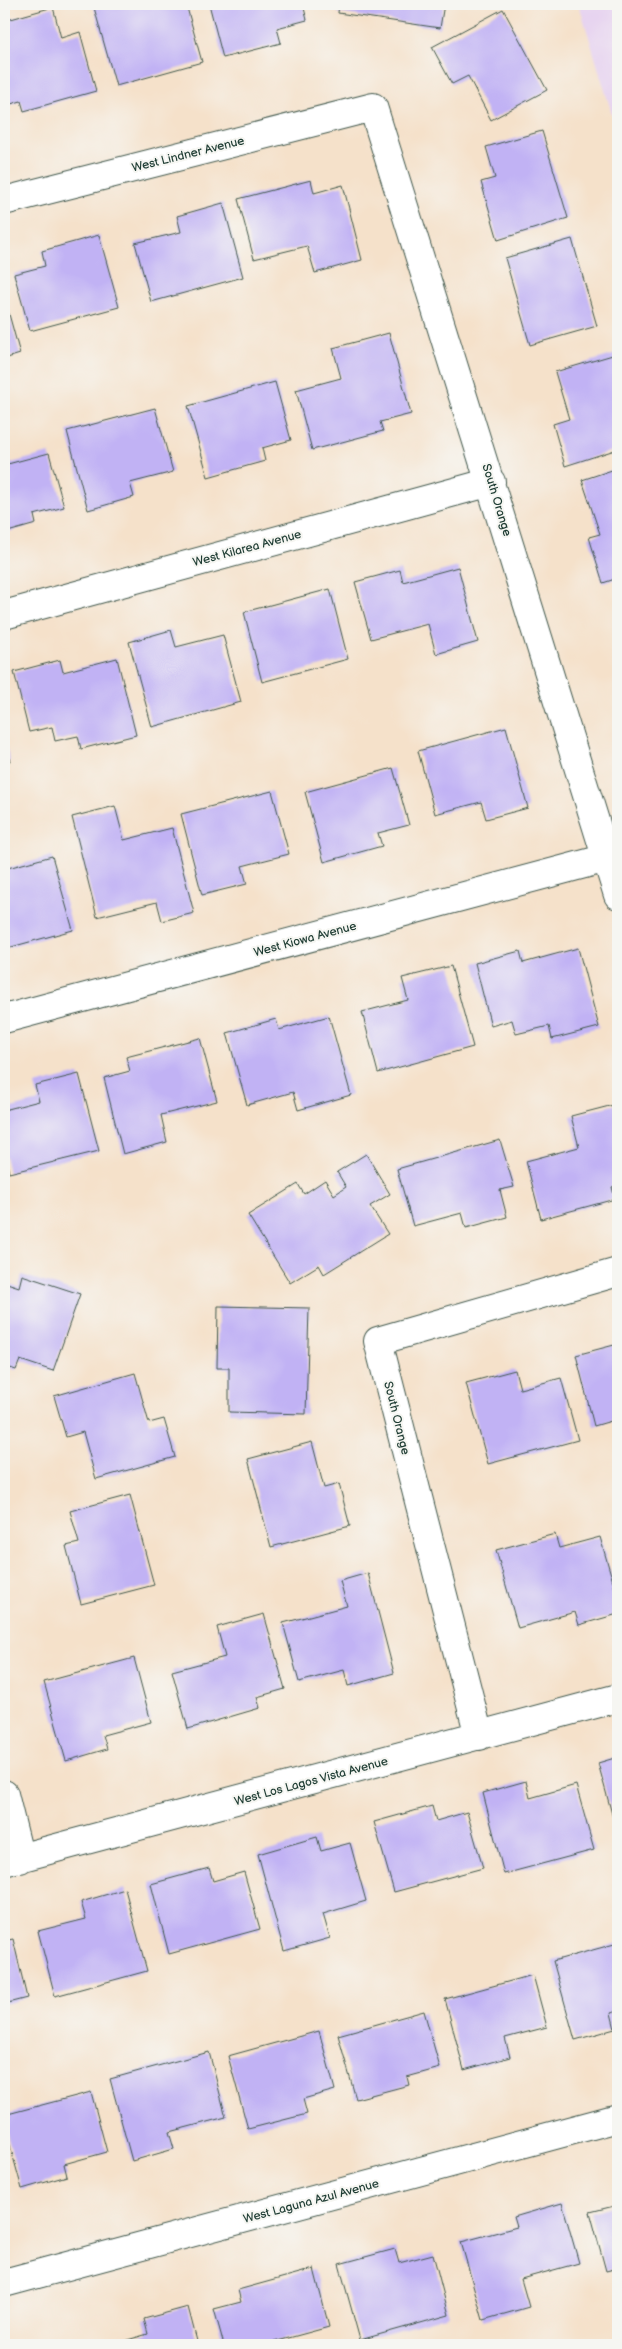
<svg xmlns="http://www.w3.org/2000/svg" width="622" height="2349" viewBox="0 0 622 2349" font-family="'Balsamiq Sans',sans-serif">
  <style>
    .built { fill: #e6d2f0 }
    .building { fill: #c1b2f4 }
    .lines { fill: none; stroke-linecap: round; stroke-linejoin: round }
    .minor-casing { stroke: #3f564a; stroke-width: 30 }
    .minor { stroke: #fff; stroke-width: 28 }
    .labels { text-anchor: middle; stroke-width: 4; stroke-linejoin: round; paint-order: stroke }
    .street-label { font-size: 12px; fill: #1f3d34; stroke: #f6f6f2 }
  </style>
  <rect width="100%" height="100%" fill="#f6f6f2"/>
  <filter id="ink" filterUnits="userSpaceOnUse"><feTurbulence type="fractalNoise" baseFrequency=".02" numOctaves="2"/><feDisplacementMap in="SourceGraphic" scale="10" xChannelSelector="R" yChannelSelector="G"/><feConvolveMatrix kernelMatrix="1 2 1 2 8 2 1 2 1" color-interpolation-filters="sRGB"/></filter>
  <filter id="wash" filterUnits="userSpaceOnUse"><feTurbulence type="fractalNoise" baseFrequency=".0096" numOctaves="4" result="noise"/><feDisplacementMap in="SourceGraphic" scale="20" xChannelSelector="R" yChannelSelector="G"/><feGaussianBlur stdDeviation="1.12" result="paint"/><feColorMatrix in="noise" values="0 0 0 0 0 0 0 0 0 0 0 0 0 0 0 0 0 1.4 0 .05"/><feComposite in="paint" operator="in"/></filter>
  <g filter="url(#wash)">
    <rect width="100%" height="100%" fill="#f5e1ca"/>
    <path class="built" d="M579,4H618V134Z"/>
    <g id="blocks">
      <path class="building" d="M93,4H186L202,62L116,86Z
        M209,4H303L307,20L277,28L281,43L223,58Z
        M339,4H444L440,28L338,13Z
        M53,7L61,38L80,32L96,91L24,111L21,101L4,106V21Z
        M503,9L547,90L491,120L468,76L452,84L432,47Z
        M542,131L568,218L498,240L481,182L495,178L486,147Z
        M311,180L314,193L343,185L362,260L315,273L307,246L254,259L238,199Z
        M223,203L243,277L151,302L135,243L181,232L177,216Z
        M99,235L119,307L30,331L14,274L45,266L42,251Z
        M572,239L597,326L530,345L505,258Z
        M4,296L20,354L4,359Z
        M389,333L411,414L380,422L383,431L312,450L296,390L341,378L333,348Z
        M616,354L618,360V449L565,466L553,424L569,419L555,372Z
        M275,382L291,440L262,448L265,461L208,477L188,406Z
        M155,408L173,472L130,483L134,497L88,510L67,431Z
        M49,453L64,507L34,515L36,524L4,533V465Z
        M618,468V578L603,583L589,537L600,534L582,480Z
        M458,567L478,642L436,654L428,624L371,639L355,582L400,570L403,582Z
        M330,589L348,659L262,682L244,612Z
        M171,630L176,647L223,635L241,702L152,727L129,642Z
        M117,658L136,735L81,749L78,736L55,741L52,727L29,732L14,672L60,660L63,672Z
        M506,727L528,808L486,819L481,802L435,814L418,751Z
        M4,740L10,761L4,762Z
        M393,768L409,825L378,833L382,846L324,862L305,792Z
        M272,791L289,854L242,866L247,884L202,895L181,814Z
        M115,806L124,840L172,828L194,913L162,921L157,902L97,917L72,817Z
        M52,856L73,930L4,949V869Z
        M578,948L599,1027L552,1039L549,1026L516,1034L512,1020L491,1026L475,963L520,951L523,963Z
        M451,966L473,1047L378,1073L362,1012L408,1000L402,978Z
        M329,1016L351,1095L298,1110L293,1092L247,1105L227,1033L276,1019L279,1030Z
        M200,1038L217,1101L161,1115L167,1142L123,1154L104,1078L130,1071L126,1057Z
        M79,1074L99,1151L9,1173L4,1151V1110L39,1101L35,1085Z
        M617,1104L618,1185L612,1187L615,1199L541,1219L526,1161L579,1147L571,1116Z
        M500,1140L514,1187L500,1190L507,1217L466,1228L462,1213L413,1226L397,1169Z
        M366,1154L390,1194L370,1206L388,1234L324,1274L319,1265L290,1283L248,1215L298,1184L304,1194L325,1180L334,1195L346,1187L337,1172Z
        M22,1275L80,1294L53,1371L20,1360L16,1370L4,1366V1282L19,1287Z
        M218,1306L309,1308L306,1414L229,1412V1368H217Z
        M618,1344V1419L594,1426L576,1355Z
        M515,1370L520,1389L561,1378L578,1440L488,1464L466,1383Z
        M135,1373L149,1423L164,1419L175,1457L96,1479L83,1432L66,1437L54,1396Z
        M312,1442L324,1488L339,1484L350,1526L271,1547L248,1459Z
        M130,1495L154,1585L81,1604L66,1546L79,1543L70,1511Z
        M555,1534L559,1548L600,1537L618,1599V1614L579,1625L575,1612L518,1628L496,1550Z
        M368,1573L394,1673L348,1686L344,1670L299,1682L283,1623L347,1606L340,1581Z
        M264,1614L285,1689L257,1697L260,1708L188,1729L172,1671L225,1657L217,1627Z
        M134,1658L151,1722L103,1735L107,1749L66,1761L44,1682Z
        M618,1757V1836L598,1763Z
        M526,1781L530,1798L576,1785L594,1850L504,1874L483,1793Z
        M432,1806L436,1821L467,1812L483,1868L394,1892L374,1822Z
        M317,1837L321,1851L350,1843L366,1901L323,1914L330,1938L284,1951L258,1854Z
        M209,1868L213,1881L244,1872L260,1929L169,1954L151,1884Z
        M125,1889L147,1971L55,1996L38,1931L86,1919L81,1902Z
        M13,1939L27,1998L4,2004V1941Z
        M618,1943V2011L611,2013L615,2029L575,2040L553,1961Z
        M533,1975L547,2027L505,2038L510,2057L464,2070L445,1999Z
        M424,2011L440,2068L407,2077L409,2085L356,2099L338,2035Z
        M319,2031L335,2090L303,2099L307,2114L248,2129L228,2056Z
        M209,2052L226,2117L169,2132L174,2149L132,2161L110,2079Z
        M91,2092L107,2152L64,2164L67,2176L22,2189L4,2124V2115Z
        M562,2203L579,2263L521,2279L529,2307L483,2320L461,2242L517,2227L514,2217Z
        M618,2205V2268L606,2271L590,2212Z
        M395,2249L399,2263L433,2254L449,2315L360,2340L339,2264Z
        M314,2269L329,2327L274,2342V2345H224L214,2309L241,2302L238,2290Z
        M188,2307L198,2345H110L148,2334L144,2319Z"/>
    </g>
  </g>
  <g filter="url(#ink)">
    <use href="#blocks" fill-opacity="0" stroke="#3f564a" stroke-width="1"/>
    <g class="lines">
      <g class="minor-casing">
        <path id="minor" d="M4,201L373,107L618,895
          M4,615L491,482
          M4,1019L607,858
          M479,1736L378,1341L618,1272
          M4,1794L20,1859
          M4,1862L618,1698
          M4,2283L618,2118"/>
      </g>
      <use href="#minor" class="minor"/>
    </g>
  </g>
  <g class="labels">
    <g class="street-label">
      <text transform="translate(188 154) rotate(-14)" y="4">West Lindner Avenue</text>
      <text transform="translate(497 500) rotate(73)" y="4">South Orange</text>
      <text transform="translate(247 548) rotate(-15)" y="4">West Kilarea Avenue</text>
      <text transform="translate(305 939) rotate(-15)" y="4">West Kiowa Avenue</text>
      <text transform="translate(397 1418) rotate(76)" y="4">South Orange</text>
      <text transform="translate(311 1781) rotate(-15)" y="4">West Los Lagos Vista Avenue</text>
      <text transform="translate(311 2201) rotate(-15)" y="4">West Laguna Azul Avenue</text>
    </g>
  </g>
  <rect width="622" height="2349" fill="none" stroke="#f6f6f2" stroke-width="20"/>
</svg>
